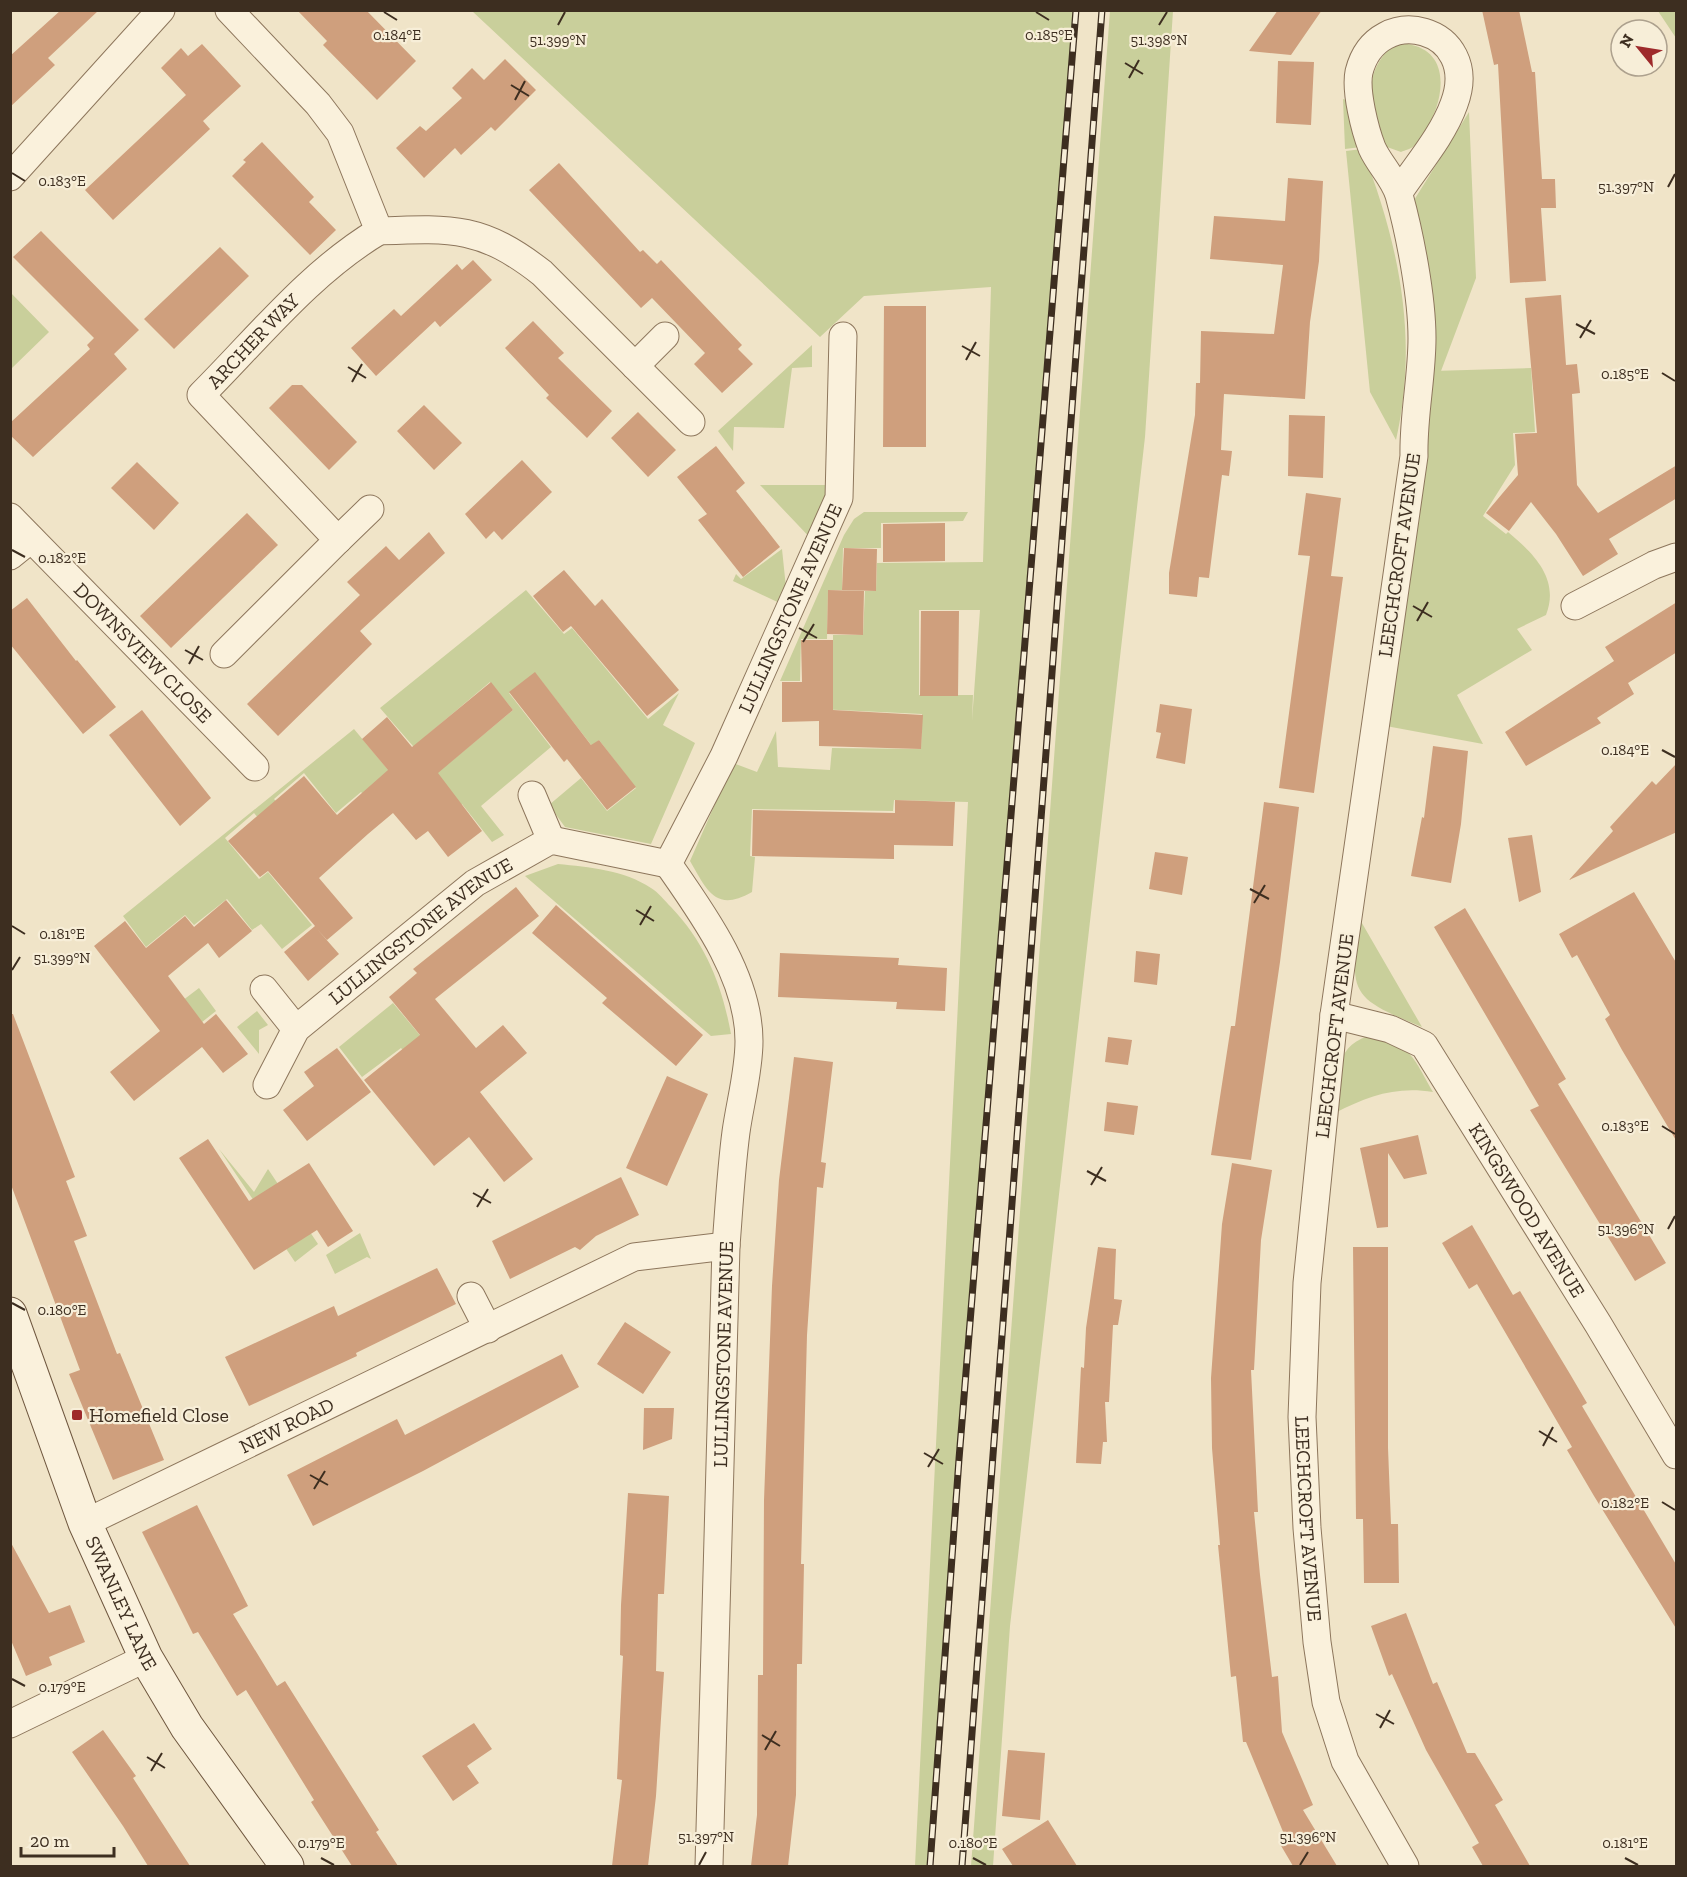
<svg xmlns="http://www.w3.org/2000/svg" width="1687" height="1877" viewBox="0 0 1687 1877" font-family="'Zilla Slab',serif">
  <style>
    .green { fill: #c9cf9b; fill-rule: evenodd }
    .building { fill: #cf9f7d }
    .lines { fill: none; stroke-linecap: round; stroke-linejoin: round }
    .minor-casing { stroke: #8d765c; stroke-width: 29 }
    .secondary-casing { stroke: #6f573f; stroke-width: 35 }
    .minor { stroke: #faf1dc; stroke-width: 27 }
    .secondary { stroke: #faf1dc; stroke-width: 33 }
    .rail-casing { stroke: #3d2e20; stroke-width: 7 }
    .rail { stroke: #f7eed8; stroke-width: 4.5; stroke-dasharray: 14; stroke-linecap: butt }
    .ticks { fill: none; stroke: #3d2e20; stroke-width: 2 }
    .poi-dot { fill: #9e2a2b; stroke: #f7eed8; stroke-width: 2 }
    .labels { text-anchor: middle; stroke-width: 4.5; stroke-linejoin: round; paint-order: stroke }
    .street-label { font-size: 20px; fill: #3d2e20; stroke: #f7eed8 }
    .poi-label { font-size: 20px; fill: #3d2e20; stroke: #f7eed8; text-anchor: start }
    .ticks-label { font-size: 15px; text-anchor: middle; fill: #3d2e20; stroke: #f7eed8; stroke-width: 4.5; stroke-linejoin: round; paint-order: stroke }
  </style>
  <rect width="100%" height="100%" fill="#f0e4c8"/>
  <path class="green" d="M472,11H1078L956,1458L928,1866H915L968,802L894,800L893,811L752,809L750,856L755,857L752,892C715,913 707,890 690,861L733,763L757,772L776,731L778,767L830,770L832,748L921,749L922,714L818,709L833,682V635H863L865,591H876L877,563L983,562L991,287L864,296L820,337ZM919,610H980L972,721L973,695H919Z
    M1110,11H1173L1145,437L1010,1626L993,1866H971Z
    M1658,11H1676V38Z
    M1394,45C1399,45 1407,43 1412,45C1454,55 1442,106 1425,131C1422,136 1419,143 1414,146C1411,149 1405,150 1401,152L1387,147C1367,114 1361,71 1394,45Z
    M1343,99L1346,100L1361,147L1345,149Z
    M1469,112L1476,278L1441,371H1433L1531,368L1535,432L1513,433L1515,465L1483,516L1506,534L1508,532C1534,554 1560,579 1546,615L1517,629L1532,650L1457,695L1483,744L1386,726L1419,470L1411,205Z
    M1362,149C1399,244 1419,338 1396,440L1370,392L1346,151Z
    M11,293L49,332L11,369Z
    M812,345V367L792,368L784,428L734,427L733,451L718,431Z
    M760,485H836L816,544Z
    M864,512H968L963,521L881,523V548H843L842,590H828L827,639H801L800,681H780L844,535L854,519Z
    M782,549L788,607L733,581L736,574L741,579Z
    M526,590L564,634L572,628L648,719L679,693L663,725L695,743L651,844L565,827L549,805L581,778L607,811L636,788L599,740L592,746L535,673L509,693L551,747L481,806L504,835L492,842L462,804L443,816L419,753L380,708ZM490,682L513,710L448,764L426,736Z
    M354,729L394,777L368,799L361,792L336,813L304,773L274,799L309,839L287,852L254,813L225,838L259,879L268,872L312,925L282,949L261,924L252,930L227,899L194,925L185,915L146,947L123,916Z
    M558,864C589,867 624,870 651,888C658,892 665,901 671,907C706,944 722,985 731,1034L711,1036L525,876Z
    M1359,918L1422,1027C1349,997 1350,994 1359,918Z
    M199,988L216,1011L192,1030L174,1007Z
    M393,1003L444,1064L422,1073L401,1048L362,1077L339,1047Z
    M257,1011L268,1025L259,1030V1054L237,1027Z
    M1368,1036C1412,1045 1412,1055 1433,1092C1396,1086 1368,1096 1335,1113C1338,1081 1332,1048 1368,1036Z
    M219,1149L254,1192L268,1169L318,1244L295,1262Z
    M360,1233L371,1259L367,1257L335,1274L326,1255Z"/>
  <path class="building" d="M61,10H99L48,58L55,65L10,107V56Z
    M297,10H366L416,61L377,100L323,45L327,41Z
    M1278,10H1322L1291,55L1249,51Z
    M1482,10H1519L1532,72H1535L1542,179H1555L1556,208H1541L1546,281L1510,283L1498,64L1494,65Z
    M202,44L241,86L203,121L210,129L113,220L85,190L186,95L161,68L181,48L188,56Z
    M505,59L536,90L495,131L491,127L461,155L455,148L424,178L396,148L420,126L426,131L462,98L452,88L472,68L484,80Z
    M1278,61L1314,62L1311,125L1276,123Z
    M262,142L314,197L309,202L336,230L310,255L232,176L246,162L243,160Z
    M559,163L640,252L643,250L657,264L661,260L742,345L738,349L753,364L722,393L694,364L705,353L652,298L641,308L529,190Z
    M1288,178L1323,181L1319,261L1310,322L1305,399L1224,394L1221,450L1232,451L1229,476L1222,475L1209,578L1199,577L1197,597L1169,594V573L1195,415L1196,383H1200L1201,331L1274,334L1283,265L1210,259L1214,216L1285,221Z
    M41,231L139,330L114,354L127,369L33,457L10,435V423L90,349L87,345L94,338L13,257Z
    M220,247L249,276L174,349L144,319Z
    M473,260L492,280L440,327L435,321L376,376L351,348L394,309L401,316L457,264L462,270Z
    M1561,295L1566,365L1577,364L1580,393L1572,394L1577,485L1598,513L1677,465V498L1609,539L1618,554L1583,576L1556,534L1531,502L1509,531L1486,513L1518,475L1515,434L1537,433L1525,298Z
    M884,306H926V447H883Z
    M533,321L564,353L558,358L612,411L587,438L546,398L549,395L505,348Z
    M292,385H302L357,442L329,470L269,408Z
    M424,405L462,443L434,470L397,431Z
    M638,412L676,450L648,477L611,438Z
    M1289,415L1325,416L1323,478L1288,476Z
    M716,446L745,483L736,491L780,547L743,577L698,520L707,514L677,477Z
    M522,460L552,492L502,540L494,531L486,539L465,514Z
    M137,462L179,503L154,530L111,488Z
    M1306,493L1341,498L1331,576L1343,577L1314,793L1279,788L1310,556L1298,555Z
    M247,513L278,545L171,648L140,616Z
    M945,523V561L883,562V524Z
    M429,532L445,553L360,631L372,644L278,736L247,704L360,595L347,582L386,546L399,560Z
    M844,548L877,549L876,591L842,590Z
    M564,570L595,606L602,599L679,690L647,716L571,626L563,632L533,596Z
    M828,590L864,591L863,635L827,634Z
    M27,598L76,661L77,660L116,707L83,734L10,644V611Z
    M1677,602V652L1628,683L1634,694L1597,718L1601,723L1526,766L1505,732L1614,661L1605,647Z
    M921,611H959L958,696H920Z
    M801,640H833V710L923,715L921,749L819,746V721L782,722V682H802Z
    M535,672L591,745L599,740L636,787L607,810L567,759L564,762L509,692Z
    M491,682L513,710L438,773L482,831L448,857L428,831L416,840L393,813L368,834L319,878L353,918L327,940L317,929L339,954L308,981L284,952L315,926L268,871L260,877L228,841L304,776L337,815L388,770L362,739L387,717L412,747Z
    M1160,704L1192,709L1185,764L1156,758L1161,733L1156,732Z
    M142,710L211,798L180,826L109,735Z
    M1433,746L1468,751L1461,824L1451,883L1411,876L1422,817L1424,818Z
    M1677,763V832L1569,880L1613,831L1610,827L1652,781L1656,785Z
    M895,800L955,802L953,846L894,845V859L752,856L753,810L895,813Z
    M1264,802L1299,807L1280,962L1251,1160L1211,1155L1231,1026H1235Z
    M1532,835L1541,892L1519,902L1508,838Z
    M1155,852L1188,857L1182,895L1149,889Z
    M516,887L539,916L435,999L476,1048L503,1025L527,1053L480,1092L533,1159L504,1182L469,1137L434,1166L364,1080L420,1035L389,997L417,973L413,969Z
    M1634,892L1677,964V1142L1622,1050L1605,1019L1610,1015L1577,955L1572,958L1559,934Z
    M226,900L252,931L219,958L208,943L168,976L204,1024L216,1014L248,1054L223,1073L202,1047L134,1101L110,1072L160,1031L94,946L125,921L146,948L185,916L199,933L194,927Z
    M556,905L703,1035L676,1066L602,1003L607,998L532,933Z
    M1465,908L1566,1079L1558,1084L1666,1263L1635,1281L1530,1110L1539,1106L1434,927Z
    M1136,951L1160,954L1157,985L1134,982Z
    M780,953L899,958L898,965L947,968L945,1011L896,1009L897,1002L778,997Z
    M10,1014H13L75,1177L66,1181L87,1236L74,1241L117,1354L120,1353L164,1460L113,1480L69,1374L80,1370L10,1182Z
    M1108,1037L1132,1040L1128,1065L1105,1062Z
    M337,1048L371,1092L307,1141L283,1110L314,1086L304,1072Z
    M794,1057L833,1062L821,1162L826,1163L823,1188L817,1187L807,1335L801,1564H804L802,1664H797L796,1795L788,1866H751L757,1815L758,1675H763L764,1500L772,1286L779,1180Z
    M667,1076L708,1094L667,1186L626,1168Z
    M1107,1102L1138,1106L1134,1135L1104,1131Z
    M1418,1135L1427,1174L1404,1179L1388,1153V1227L1377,1228L1360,1148Z
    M208,1139L249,1201L309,1163L353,1231L328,1247L317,1230L254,1270L179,1158Z
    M1232,1163L1272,1170L1261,1240L1254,1370H1251L1258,1512H1254L1260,1575L1272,1677L1278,1676L1282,1732L1313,1805L1303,1810L1337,1866H1293L1280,1844L1286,1839L1246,1742H1243L1236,1676L1231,1677L1218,1545H1220L1212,1448L1211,1378L1222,1224Z
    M621,1177L639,1215L596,1236L580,1250L575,1247L510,1279L492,1241Z
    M1472,1225L1513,1295L1520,1291L1570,1374L1587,1403L1582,1406L1677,1566V1630L1594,1496L1567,1450L1572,1447L1477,1284L1469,1289L1442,1243Z
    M1098,1247L1116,1249L1114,1299L1122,1300L1118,1325H1113L1109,1402H1105L1107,1442H1103L1101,1464L1076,1463L1081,1367L1084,1368L1086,1328Z
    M1353,1247H1388V1448L1391,1524H1398L1399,1583H1364L1363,1519H1356Z
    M437,1268L456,1304L356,1353L357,1356L249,1406L225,1357L334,1306L338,1316Z
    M625,1322L671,1352L643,1394L597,1364Z
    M562,1354L579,1387L423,1471L313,1526L287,1475L397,1419L405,1435Z
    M644,1408H674L672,1439L643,1450Z
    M628,1493L669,1496L664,1594H658L656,1671L664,1672L656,1796L648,1866H612L622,1780L617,1779L623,1656L620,1655L621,1605Z
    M197,1505L248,1606L233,1614L277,1686L285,1681L379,1830L376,1832L398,1866H352L311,1802L314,1800L246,1690L237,1696L198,1632L193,1634L142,1532Z
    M10,1541L49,1613L70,1605L85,1642L49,1657L52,1665L26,1676L10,1638Z
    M1406,1613L1433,1684L1437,1682L1467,1753H1475L1503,1800L1495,1805L1530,1866H1483L1472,1847L1479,1843L1426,1750L1392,1674L1389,1676L1371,1626Z
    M474,1723L492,1749L467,1766L479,1783L453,1801L422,1756Z
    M103,1730L136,1776L133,1778L190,1866H148L123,1826L72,1752Z
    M1008,1750L1045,1753L1040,1820L1002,1816Z
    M1048,1820L1077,1866H1013L1002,1849Z"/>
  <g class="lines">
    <g class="minor-casing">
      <g id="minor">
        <path d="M10,177L161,10"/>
        <path id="s1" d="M1399,192C1417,165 1443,135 1454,104C1483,27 1377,0 1359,72C1355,91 1365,130 1372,148C1379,164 1394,178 1399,195C1410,235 1422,297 1422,338C1422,378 1413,416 1414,456L1334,1015L1307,1283L1302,1417L1307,1528L1317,1642L1326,1702L1345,1761L1405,1866"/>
        <path d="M379,231C452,228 482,226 542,273L691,422"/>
        <path d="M635,366L665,336"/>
        <path id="s2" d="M10,517L255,767"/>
        <path d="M338,540L370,509"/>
        <path d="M10,556L31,539"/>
        <path d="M1575,606L1654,565L1676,557"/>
        <path id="s3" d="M224,654L338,540L201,395C257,339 310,272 379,231L340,133L318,104L229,10"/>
        <path d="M532,795L551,840"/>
        <path d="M264,989L296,1029"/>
        <path id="s4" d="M1334,1015L1390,1029L1424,1045L1598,1324L1676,1455"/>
        <path id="s5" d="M267,1085L296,1029L475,883L551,840L668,864"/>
        <path d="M471,1296L488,1329"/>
        <path id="s6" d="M85,1523L634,1257L726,1246"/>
        <path d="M10,1724L146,1658"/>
        <path id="s7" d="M709,1866L726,1246C729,1208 731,1170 736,1132C740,1103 749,1071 749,1041C749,977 703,914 668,864L724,756L839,498L843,336"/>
      </g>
    </g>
    <g class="secondary-casing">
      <g id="secondary">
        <path id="s8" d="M10,1314L85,1523L146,1658L187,1727L287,1866"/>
      </g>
    </g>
    <use href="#minor" class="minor"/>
    <use href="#secondary" class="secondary"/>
    <g class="rail-casing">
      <path id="rail" d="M930,1866L959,1459L1076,10
        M962,1866L1102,10"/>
    </g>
    <use href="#rail" class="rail"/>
  </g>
  <path class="ticks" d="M384,12L397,20M1036,12L1049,20M558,25L565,12M1159,25L1167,12M1125,63L1143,74M1129,78L1139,60M511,85L529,96M515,100L525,81M12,173L25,181M1668,187L1675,174M1576,324L1595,334M1580,338L1591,320M962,346L980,356M966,360L976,342M348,367L366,378M1662,373L1675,381M352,382L362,364M12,550L25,557M1413,606L1432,617M1417,621L1428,602M799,628L817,638M803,642L814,624M185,650L203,660M189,664L199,646M1662,750L1675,757M1250,889L1269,899M1254,903L1265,885M636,910L654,921M640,925L651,906M12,926L25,934M12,970L20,957M1662,1126L1675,1134M1087,1171L1106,1181M1091,1185L1102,1167M473,1193L491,1203M477,1207L488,1189M1668,1229L1675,1216M12,1303L25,1310M1539,1431L1557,1442M1543,1446L1553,1427M924,1453L943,1464M928,1467L939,1449M310,1475L328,1485M314,1489L325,1471M1662,1502L1675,1510M12,1679L25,1686M1376,1714L1394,1724M1380,1728L1390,1710M762,1735L780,1746M765,1750L776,1731M147,1757L165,1768M151,1771L162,1753M321,1858L334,1865M973,1858L986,1865M1625,1858L1638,1865M699,1865L706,1852M1300,1865L1308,1852"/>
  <rect class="poi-dot" x="71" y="1409" width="12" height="12" rx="3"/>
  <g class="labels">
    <g class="street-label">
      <text dy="7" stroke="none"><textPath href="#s3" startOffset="436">ARCHER WAY</textPath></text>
      <text transform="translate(1399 555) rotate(-82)" y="7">LEECHCROFT AVENUE</text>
      <text dy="7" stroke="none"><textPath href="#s7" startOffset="1308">LULLINGSTONE AVENUE</textPath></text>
      <text dy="7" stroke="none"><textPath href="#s2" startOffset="190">DOWNSVIEW CLOSE</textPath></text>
      <text dy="7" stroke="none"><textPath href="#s5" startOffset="222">LULLINGSTONE AVENUE</textPath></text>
      <text transform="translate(1334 1036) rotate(-83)" y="7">LEECHCROFT AVENUE</text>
      <text dy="7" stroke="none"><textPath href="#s4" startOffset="290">KINGSWOOD AVENUE</textPath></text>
      <text dy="7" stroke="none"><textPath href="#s7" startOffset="512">LULLINGSTONE AVENUE</textPath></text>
      <text dy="7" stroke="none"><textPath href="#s6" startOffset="224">NEW ROAD</textPath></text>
      <text dy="7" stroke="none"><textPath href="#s1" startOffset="1744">LEECHCROFT AVENUE</textPath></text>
      <text dy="7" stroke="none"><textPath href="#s8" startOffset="310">SWANLEY LANE</textPath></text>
    </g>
    <g class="poi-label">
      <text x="89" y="1422">Homefield Close</text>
    </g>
  </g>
  <g class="ticks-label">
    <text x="397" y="40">0.184°E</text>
    <text x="1049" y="40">0.185°E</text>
    <text x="558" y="45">51.399°N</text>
    <text x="1159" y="45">51.398°N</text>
    <text x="62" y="186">0.183°E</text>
    <text x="1626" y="192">51.397°N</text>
    <text x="1625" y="379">0.185°E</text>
    <text x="62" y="563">0.182°E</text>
    <text x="1625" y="755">0.184°E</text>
    <text x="62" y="939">0.181°E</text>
    <text x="62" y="963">51.399°N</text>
    <text x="1625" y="1131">0.183°E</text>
    <text x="1626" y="1234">51.396°N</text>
    <text x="62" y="1315">0.180°E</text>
    <text x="1625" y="1508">0.182°E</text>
    <text x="62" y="1692">0.179°E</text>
    <text x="706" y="1842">51.397°N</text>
    <text x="1308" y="1842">51.396°N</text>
    <text x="321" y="1848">0.179°E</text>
    <text x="973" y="1848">0.180°E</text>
    <text x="1625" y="1848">0.181°E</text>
  </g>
  <rect width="1687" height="1877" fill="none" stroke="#3d2e20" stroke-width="24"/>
  <g transform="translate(1639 48) rotate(300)"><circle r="28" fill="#f7eed8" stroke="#ada18e" stroke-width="1.5"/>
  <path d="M0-4.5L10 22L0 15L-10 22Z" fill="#9e2a2b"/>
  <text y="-9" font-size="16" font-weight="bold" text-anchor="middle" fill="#3d2e20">N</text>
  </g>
  <path d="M21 1847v9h93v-9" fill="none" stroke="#3d2e20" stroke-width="3"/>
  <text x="30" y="1847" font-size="18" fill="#3d2e20" stroke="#f7eed8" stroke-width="4.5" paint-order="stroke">20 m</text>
</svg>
